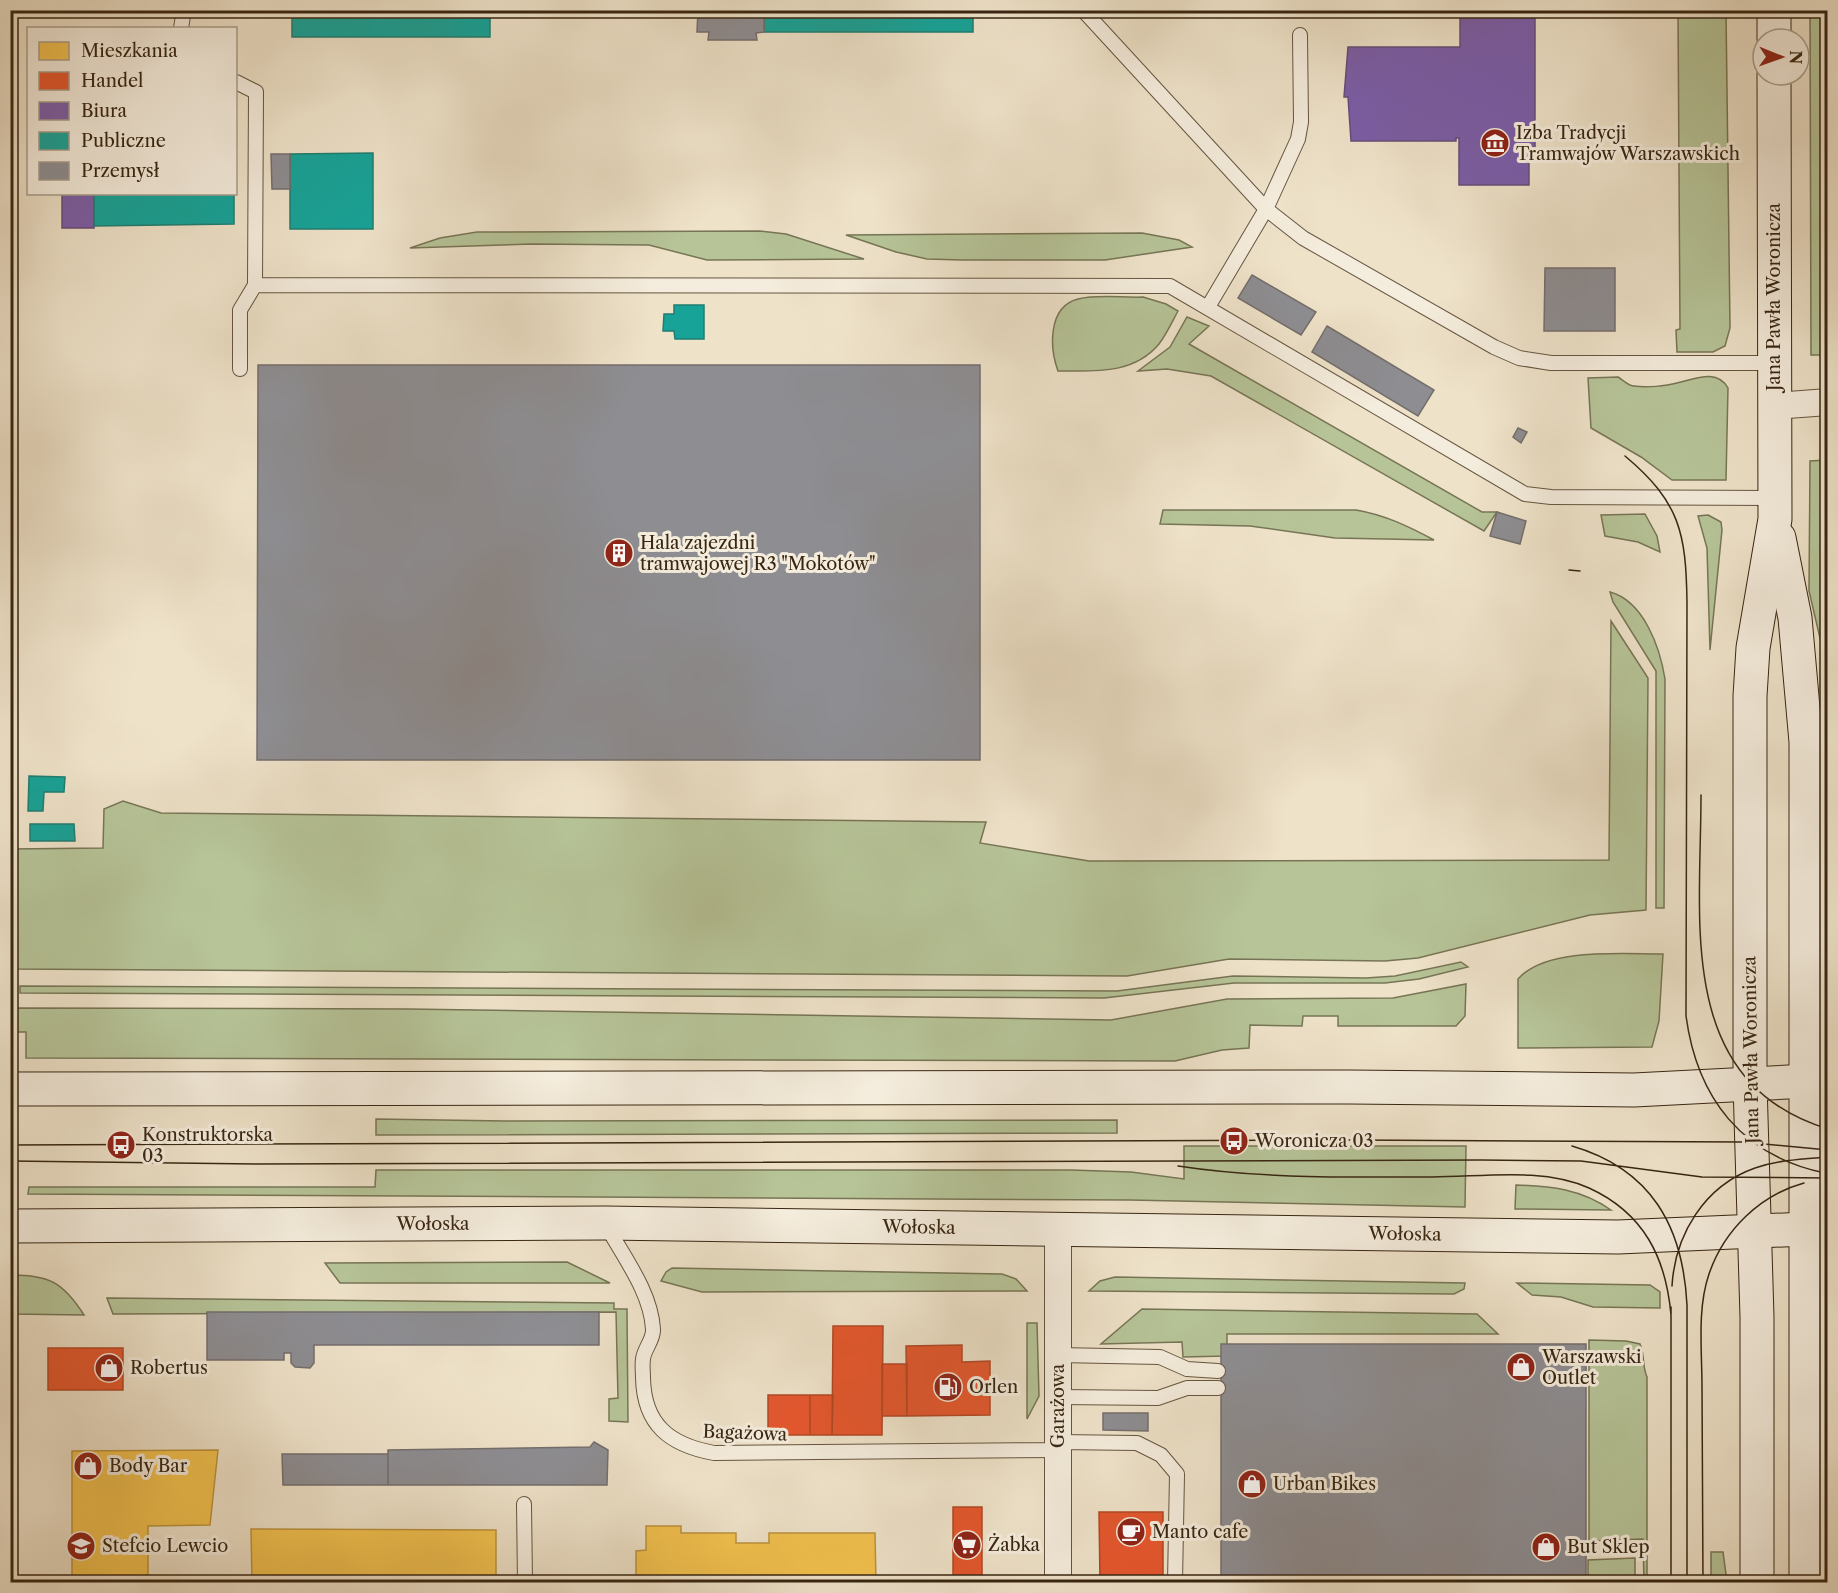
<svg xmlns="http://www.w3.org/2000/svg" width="1838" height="1593" viewBox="0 0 1838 1593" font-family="'Libre Caslon Text',serif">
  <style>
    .green { fill: #b6c498; stroke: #777555; stroke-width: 1.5 }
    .homes { fill: #f2c14e; stroke: #ba923c; stroke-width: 1.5 }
    .shops { fill: #e4572e; stroke: #b04826; stroke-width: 1.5 }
    .offices { fill: #7b5ea7; stroke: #674d7a; stroke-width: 1.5 }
    .public { fill: #17a398; stroke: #217e70; stroke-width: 1.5 }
    .industry { fill: #8d8d92; stroke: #746e6c; stroke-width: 1.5 }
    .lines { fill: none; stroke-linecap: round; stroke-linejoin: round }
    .lane-casing { stroke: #665540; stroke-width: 16 }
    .street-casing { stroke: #665540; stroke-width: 28 }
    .secondary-casing { stroke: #382612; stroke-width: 35 }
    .lane { stroke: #f4ecdc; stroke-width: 14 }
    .street { stroke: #f4ecdc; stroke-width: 26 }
    .secondary { stroke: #f4ecdc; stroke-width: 33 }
    .tram { stroke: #382612; stroke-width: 1.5 }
    .labels { text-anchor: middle; stroke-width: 6; stroke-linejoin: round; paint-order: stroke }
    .poi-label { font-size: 18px; fill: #382612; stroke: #f4ecdc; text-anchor: start }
    .street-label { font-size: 18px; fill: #382612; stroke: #f4ecdc }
  </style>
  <rect width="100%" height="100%" fill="#eee2c9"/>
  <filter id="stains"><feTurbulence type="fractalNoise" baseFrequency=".00333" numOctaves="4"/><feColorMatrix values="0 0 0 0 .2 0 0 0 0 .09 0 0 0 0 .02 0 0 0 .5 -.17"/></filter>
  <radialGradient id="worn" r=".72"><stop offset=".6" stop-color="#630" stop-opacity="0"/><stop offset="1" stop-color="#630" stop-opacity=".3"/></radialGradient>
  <path class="green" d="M1678,11H1726L1730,328L1725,346L1713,352H1677L1676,330L1680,329Z
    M1810,11H1827V355H1811Z
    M760,231L786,234L864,259L707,260L649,245L532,244L410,248L440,238L477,232Z
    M1142,233L1179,240L1192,247L1105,260H962L927,259L896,252L846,235Z
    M1143,297L1166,304L1178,311C1172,322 1166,335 1159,344C1133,375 1094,371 1058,371C1050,349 1047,307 1078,299C1098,294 1123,298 1143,297Z
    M1187,317L1209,326L1189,344L1482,512H1497L1484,531L1211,376L1167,369L1138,371L1170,347Z
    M1618,377C1623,380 1629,386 1634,386C1646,388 1666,386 1677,383C1695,379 1717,368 1728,388L1726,480H1672L1641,457L1591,428L1588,378Z
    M1827,460H1828L1827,668L1809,591L1810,461Z
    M1163,510H1356C1385,515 1408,526 1434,540L1335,538L1250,526L1160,524Z
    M1645,514L1657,536L1660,552L1638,542L1605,536L1601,515Z
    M1708,515L1721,522L1722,530L1710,650L1707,548L1698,516Z
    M1610,592C1644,601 1660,648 1665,679L1664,908H1656V671L1613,602Z
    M1611,621L1648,678L1646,910L1590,915L1418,958L1385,961L1229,959L1127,976L11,969V849L103,848L104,809L123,801L161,813L986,822L980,843L1089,861L1609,860Z
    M1663,954L1659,1021L1652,1047L1518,1048V979C1546,947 1623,954 1663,954Z
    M1461,962L1468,967L1419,979L1385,983H1234L1104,998L20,993V986L1117,991L1233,976L1366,978L1395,976Z
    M1466,984L1465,1016L1456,1026H1338V1016H1303L1302,1026L1250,1025L1249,1048L1222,1050L1175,1061L26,1058V1032H14L15,1010L18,1008L408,1009L1111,1020L1227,999L1393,998Z
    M376,1119L505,1121L1117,1120V1133L376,1135Z
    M1184,1146H1466L1465,1207L1130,1200L28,1194L29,1187H375L376,1170H1071L1131,1172L1184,1179Z
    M1516,1185C1551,1186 1581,1189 1611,1210L1515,1209Z
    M567,1262L610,1283H340L325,1263Z
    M672,1268L1002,1274L1016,1279L1027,1291L702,1292L661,1281L666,1272Z
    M11,1275C49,1275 63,1282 84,1315L11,1314Z
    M1115,1277L1465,1283L1464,1289L1454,1294L1089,1291L1100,1281Z
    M1517,1283L1650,1285L1660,1292V1308L1593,1307L1561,1297L1532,1295Z
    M107,1298L614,1303V1309H627L628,1422L609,1421V1399L618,1398L616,1312L113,1314Z
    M1142,1309L1477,1314L1498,1334H1227V1356L1183,1357L1182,1342L1101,1344Z
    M1027,1323H1037L1039,1396L1027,1419Z
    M1589,1340L1626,1341L1640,1344C1645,1355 1642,1366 1647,1377V1582H1644L1643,1539L1589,1541Z
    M1711,1552H1723L1727,1582H1711Z
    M1635,1558V1582H1588V1560Z"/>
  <path class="homes" d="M218,1450L210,1525L148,1526V1582H72V1451Z
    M646,1526H681V1533H736V1543H769V1533H875L876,1582H636V1551L646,1550Z
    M251,1529L496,1530V1582H252Z"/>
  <path class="shops" d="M833,1326H883L882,1435H832Z
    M962,1345V1362L990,1361V1415L907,1416L906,1346Z
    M48,1348H123V1390H48Z
    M882,1364H907V1416H882Z
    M768,1395H810V1435H768Z
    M810,1395H833L832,1435H810Z
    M953,1507H982V1582H953Z
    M1099,1512H1163V1582H1100Z"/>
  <path class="offices" d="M1460,10H1535V159L1529,160V185H1459V138H1456V141H1351L1348,97H1344L1348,47H1460Z
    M62,194H94V228H62Z"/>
  <path class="public" d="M292,10H490V37H292Z
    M764,10H973V32H764Z
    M373,153V229H290V154Z
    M94,194H234V224L94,226Z
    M674,305H704V339H675L674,331H663L664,314H674Z
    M29,776L65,777L64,792H44L43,811H28Z
    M30,824H74L75,841H30Z"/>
  <path class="industry" d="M698,10H764V32L756,33L757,40H708L709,32H697Z
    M271,154H290V189H272Z
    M1545,268H1615V331H1544Z
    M1252,275L1316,312L1301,335L1238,298Z
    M1327,326L1434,390L1418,416L1312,352Z
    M258,365H980V760H257Z
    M1518,428L1527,432L1521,443L1513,437Z
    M1497,512L1526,521L1520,544L1490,536Z
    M207,1312H599V1345H314V1363L310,1368L295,1367L291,1363V1353H284V1360H207Z
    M1221,1344H1586V1582H1221Z
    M1103,1413H1148V1431L1103,1430Z
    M594,1442L608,1450L607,1485H388V1450L590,1447Z
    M282,1454H388V1485H283Z"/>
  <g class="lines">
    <g class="lane-casing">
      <path id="lane" d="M1083,10L1266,209L1303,238L1494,347L1519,358L1551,363H1774
        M181,28L184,10
        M236,82L256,92L255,285L240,310V369
        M255,285L1170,286L1525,494L1551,497L1775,498
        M1208,307L1266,209L1298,139L1301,122L1300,35
        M606,1225C623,1256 651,1292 653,1329C654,1339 644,1349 643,1359C642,1365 643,1372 643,1378C644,1425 670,1445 714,1453L1058,1450
        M1058,1355L1160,1357L1187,1369L1218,1371
        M1059,1397L1158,1398L1187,1388H1218
        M1058,1442L1137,1443L1161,1455L1177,1474L1175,1582
        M524,1504L525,1582"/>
    </g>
    <g class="street-casing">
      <path id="street" d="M1775,406L1828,402
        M1058,1229V1582"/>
    </g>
    <g class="secondary-casing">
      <g id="secondary">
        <path d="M1774,10V39"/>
        <path d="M1779,538L1795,618L1806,742V1582"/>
        <path d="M10,1089L1349,1087L1634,1090L1828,1080"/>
        <path id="s1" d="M10,1226L605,1223L1618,1237L1828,1228"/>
        <path d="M1757,1582V1317L1750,1084V696L1753,648L1775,519L1774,75"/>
      </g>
    </g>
    <use href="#lane" class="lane"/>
    <use href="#street" class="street"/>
    <use href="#secondary" class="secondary"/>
    <path class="tram" d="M1625,456C1680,502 1686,533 1687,602L1686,1016C1697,1098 1742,1156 1825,1173
      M1569,570L1580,571
      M1701,795C1701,922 1675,1082 1828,1129
      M10,1145L1351,1140L1743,1142L1828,1150
      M1572,1146C1651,1169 1683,1226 1687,1305V1582
      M10,1161L256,1164L1481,1160L1581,1161L1702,1177L1828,1178
      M1178,1166C1263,1179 1347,1177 1432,1177C1482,1177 1543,1167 1589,1188C1644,1213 1666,1258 1671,1315
      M1672,1286C1675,1235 1704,1186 1755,1168C1778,1160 1803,1159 1828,1157
      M1671,1307V1582
      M1703,1582C1703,1517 1702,1452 1702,1387C1702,1350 1697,1309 1709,1274C1724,1230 1760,1195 1804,1183"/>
  </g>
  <defs>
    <g id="museum-disc" transform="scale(1.5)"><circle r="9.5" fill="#8f2418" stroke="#f4ecdc"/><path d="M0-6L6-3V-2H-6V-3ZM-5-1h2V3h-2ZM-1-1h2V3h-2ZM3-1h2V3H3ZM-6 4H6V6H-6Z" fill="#fff"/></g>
    <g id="building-disc" transform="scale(1.5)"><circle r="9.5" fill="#8f2418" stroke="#f4ecdc"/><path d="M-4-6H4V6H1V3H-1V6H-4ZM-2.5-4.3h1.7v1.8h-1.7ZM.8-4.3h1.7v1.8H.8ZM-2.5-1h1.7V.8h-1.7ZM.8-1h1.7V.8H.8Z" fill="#fff"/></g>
    <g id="bus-disc" transform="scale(1.5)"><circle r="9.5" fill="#8f2418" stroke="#f4ecdc"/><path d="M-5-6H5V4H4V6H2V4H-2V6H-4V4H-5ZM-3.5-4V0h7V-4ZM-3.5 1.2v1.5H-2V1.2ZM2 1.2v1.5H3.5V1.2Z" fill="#fff"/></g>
    <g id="shop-disc" transform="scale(1.5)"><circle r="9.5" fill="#8f2418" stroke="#f4ecdc"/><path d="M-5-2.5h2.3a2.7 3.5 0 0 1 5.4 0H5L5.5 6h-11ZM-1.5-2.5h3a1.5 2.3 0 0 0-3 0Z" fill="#fff"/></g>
    <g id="fuel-disc" transform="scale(1.5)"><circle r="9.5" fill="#8f2418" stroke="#f4ecdc"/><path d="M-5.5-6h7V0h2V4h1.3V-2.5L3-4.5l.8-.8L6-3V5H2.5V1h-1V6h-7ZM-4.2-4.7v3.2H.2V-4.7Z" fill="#fff"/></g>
    <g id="cafe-disc" transform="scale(1.5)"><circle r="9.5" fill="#8f2418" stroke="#f4ecdc"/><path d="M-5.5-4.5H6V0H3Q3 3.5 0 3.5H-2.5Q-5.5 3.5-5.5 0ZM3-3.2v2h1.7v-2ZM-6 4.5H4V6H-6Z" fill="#fff"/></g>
    <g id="supermarket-disc" transform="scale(1.5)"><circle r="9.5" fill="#8f2418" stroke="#f4ecdc"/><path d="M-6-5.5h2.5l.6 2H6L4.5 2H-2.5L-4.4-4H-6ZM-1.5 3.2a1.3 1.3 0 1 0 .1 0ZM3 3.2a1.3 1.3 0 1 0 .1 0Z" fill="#fff"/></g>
    <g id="school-disc" transform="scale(1.5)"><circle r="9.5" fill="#8f2418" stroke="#f4ecdc"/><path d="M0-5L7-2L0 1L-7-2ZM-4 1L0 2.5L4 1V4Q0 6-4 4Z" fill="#fff"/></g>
  </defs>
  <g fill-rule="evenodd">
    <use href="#museum-disc" x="1495" y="143"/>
    <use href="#building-disc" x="619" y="553"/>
    <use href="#bus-disc" x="1234" y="1141"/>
    <use href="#bus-disc" x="121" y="1145"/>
    <use href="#shop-disc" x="1521" y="1367"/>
    <use href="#shop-disc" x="109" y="1368"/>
    <use href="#fuel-disc" x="948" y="1387"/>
    <use href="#shop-disc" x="88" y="1466"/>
    <use href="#shop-disc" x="1252" y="1484"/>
    <use href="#cafe-disc" x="1131" y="1532"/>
    <use href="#supermarket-disc" x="967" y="1545"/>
    <use href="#school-disc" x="81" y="1546"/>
    <use href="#shop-disc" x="1546" y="1547"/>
  </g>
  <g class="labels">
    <g class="poi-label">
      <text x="1516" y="139">Izba Tradycji<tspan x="1516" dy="21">Tramwajów Warszawskich</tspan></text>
      <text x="640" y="549">Hala zajezdni<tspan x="640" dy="21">tramwajowej R3 "Mokotów"</tspan></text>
      <text x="142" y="1141">Konstruktorska<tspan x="142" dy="21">03</tspan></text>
      <text x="1255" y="1147">Woronicza 03</text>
      <text x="1542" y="1363">Warszawski<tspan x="1542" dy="21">Outlet</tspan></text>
      <text x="130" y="1374">Robertus</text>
      <text x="969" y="1393">Orlen</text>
      <text x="109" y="1472">Body Bar</text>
      <text x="1273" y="1490">Urban Bikes</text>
      <text x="1152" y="1538">Manto cafe</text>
      <text x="988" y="1551">Żabka</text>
      <text x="102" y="1552">Stefcio Lewcio</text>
      <text x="1567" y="1553">But Sklep</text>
    </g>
    <g class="street-label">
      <text transform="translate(1774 297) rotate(-90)" y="6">Jana Pawła Woronicza</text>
      <text transform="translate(1751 1050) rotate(-91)" y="6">Jana Pawła Woronicza</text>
      <text dy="6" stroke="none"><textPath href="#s1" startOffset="423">Wołoska</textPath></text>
      <text dy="6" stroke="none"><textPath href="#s1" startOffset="909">Wołoska</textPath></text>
      <text dy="6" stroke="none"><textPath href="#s1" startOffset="1395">Wołoska</textPath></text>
      <text transform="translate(1058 1406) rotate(-90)" y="6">Garażowa</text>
      <text transform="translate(745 1433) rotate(2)" y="6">Bagażowa</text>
    </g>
  </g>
  <rect width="1838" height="1593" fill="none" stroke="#eee2c9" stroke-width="36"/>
  <rect x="12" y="12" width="1814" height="1569" fill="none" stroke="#382612" stroke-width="3"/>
  <rect x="18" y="18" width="1802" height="1557" fill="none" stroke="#382612" stroke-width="1.5"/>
  <rect x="27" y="27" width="210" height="168" fill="#f4ecdc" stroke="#a99d8b" stroke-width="1.5"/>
  <rect x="39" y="42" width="30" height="18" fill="#f2c14e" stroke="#a99d8b" stroke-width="1.5"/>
  <text x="81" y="57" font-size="18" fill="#382612">Mieszkania</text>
  <rect x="39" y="72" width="30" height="18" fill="#e4572e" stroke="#a99d8b" stroke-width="1.5"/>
  <text x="81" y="87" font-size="18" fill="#382612">Handel</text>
  <rect x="39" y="102" width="30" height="18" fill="#7b5ea7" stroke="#a99d8b" stroke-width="1.5"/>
  <text x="81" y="117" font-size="18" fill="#382612">Biura</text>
  <rect x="39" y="132" width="30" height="18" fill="#17a398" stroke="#a99d8b" stroke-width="1.5"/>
  <text x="81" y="147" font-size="18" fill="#382612">Publiczne</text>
  <rect x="39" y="162" width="30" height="18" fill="#8d8d92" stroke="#a99d8b" stroke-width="1.5"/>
  <text x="81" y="177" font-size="18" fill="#382612">Przemysł</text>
  <g transform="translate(1781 57) rotate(91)"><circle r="28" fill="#f4ecdc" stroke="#a99d8b" stroke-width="1.5"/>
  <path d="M0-4.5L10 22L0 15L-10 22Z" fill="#8f2418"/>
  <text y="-9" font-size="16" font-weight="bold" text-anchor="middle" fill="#382612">N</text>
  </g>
  <rect width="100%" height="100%" filter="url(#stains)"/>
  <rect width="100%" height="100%" fill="url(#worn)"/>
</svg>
